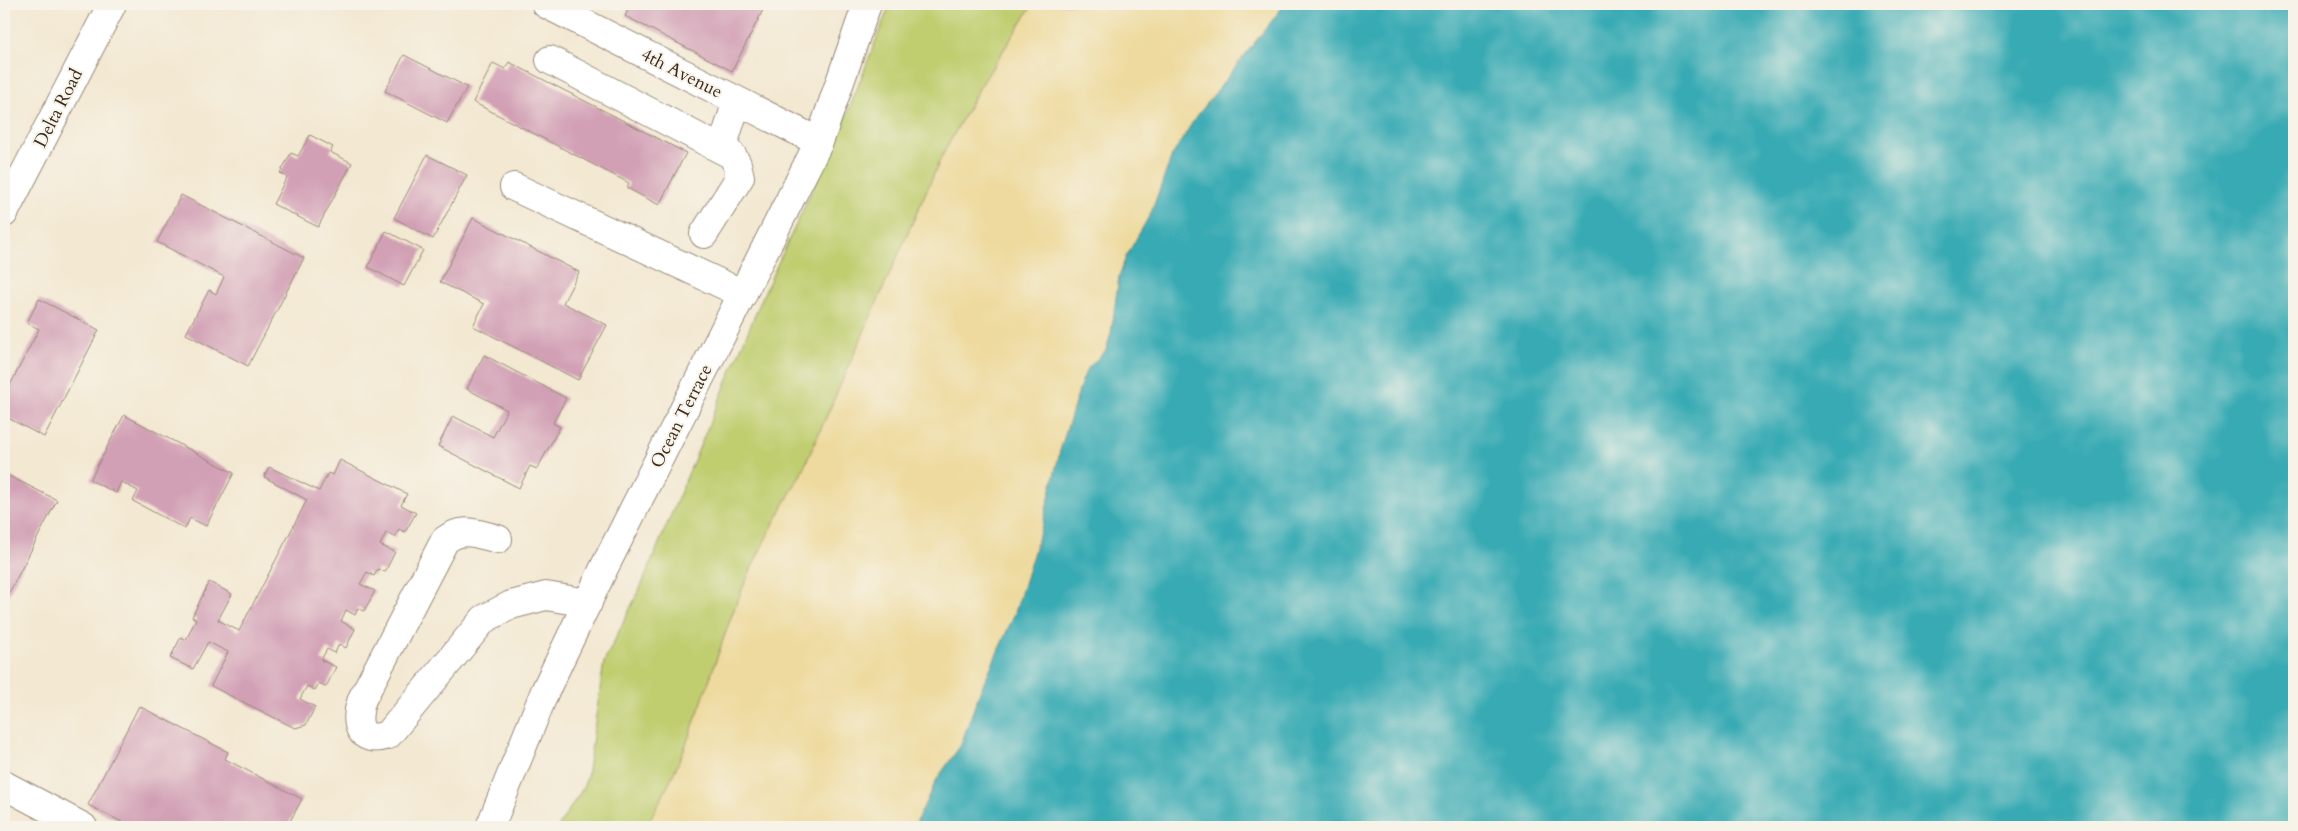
<svg xmlns="http://www.w3.org/2000/svg" width="2298" height="831" viewBox="0 0 2298 831" font-family="Cardo,serif">
  <style>
    .green { fill: #c0ce70; stroke: #7e7c47 }
    .sand { fill: #eeda9e; stroke: #94825e }
    .water { fill: #39aab4; stroke: #3a6a69 }
    .building { fill: #d2a0b5 }
    .lines { fill: none; stroke-linecap: round; stroke-linejoin: round }
    .minor-casing { stroke: #978978; stroke-width: 30 }
    .minor { stroke: #fff; stroke-width: 28 }
    .labels { text-anchor: middle; stroke-width: 4; stroke-linejoin: round; paint-order: stroke }
    .street-label { font-size: 18px; fill: #3b2a1e; stroke: #f7f3e8 }
  </style>
  <rect width="100%" height="100%" fill="#f7f3e8"/>
  <filter id="ink" filterUnits="userSpaceOnUse"><feTurbulence type="fractalNoise" baseFrequency=".02" numOctaves="2"/><feDisplacementMap in="SourceGraphic" scale="10" xChannelSelector="R" yChannelSelector="G"/><feConvolveMatrix kernelMatrix="1 2 1 2 8 2 1 2 1" color-interpolation-filters="sRGB"/></filter>
  <filter id="wash" filterUnits="userSpaceOnUse"><feTurbulence type="fractalNoise" baseFrequency=".0096" numOctaves="4" result="noise"/><feDisplacementMap in="SourceGraphic" scale="20" xChannelSelector="R" yChannelSelector="G"/><feGaussianBlur stdDeviation="1.12" result="paint"/><feColorMatrix in="noise" values="0 0 0 0 0 0 0 0 0 0 0 0 0 0 0 0 0 1.4 0 .05"/><feComposite in="paint" operator="in"/></filter>
  <g filter="url(#wash)">
    <rect width="100%" height="100%" fill="#f3e8d2"/>
    <path class="green" d="M890,4H1033L980,87L942,156L801,474C777,516 753,561 735,607C707,681 688,759 645,827H558L583,788L587,777L604,662L642,584L765,291L844,122Z"/>
    <path class="sand" d="M1033,4H1285L1194,120L1172,156L1151,213L1126,257L1119,277L1111,334L1106,350L1088,369L1082,381L1060,451L1043,523L1015,613L979,694L961,745L937,779L914,827H645C688,759 707,681 735,607C753,561 777,516 801,474L942,156L980,87Z"/>
    <path class="water" d="M1285,4H2294V827H914L937,779L961,745L979,694L1015,613L1043,523L1060,451L1082,381L1087,369L1106,350L1111,334L1119,277L1126,257L1151,213L1172,156L1194,120Z"/>
    <g id="blocks">
      <path class="building" d="M631,4H766L732,71L625,16Z
        M404,55L467,87L447,123L385,91Z
        M509,62L686,153L659,205L627,188L629,183L473,102L493,63L505,69Z
        M310,135L333,147L330,152L352,163L318,227L273,204L287,177L280,173L291,153L298,156Z
        M427,155L467,175L433,239L394,218Z
        M181,195L304,258L248,366L186,334L209,290L216,294L224,277L157,242Z
        M473,218L579,272L563,303L607,325L578,380L473,326L484,304L440,282Z
        M386,231L423,250L404,286L368,267Z
        M39,299L99,330L44,437L4,416V387L8,389L39,329L27,323Z
        M484,355L566,398L553,423L560,427L537,469L530,466L519,488L438,446L453,416L493,437L507,410L467,389Z
        M124,415L234,473L206,526L190,518L185,529L133,501L138,491L121,482L116,493L90,480Z
        M340,460L407,494L401,505L416,513L405,532L399,529L395,537L386,533L380,545L395,552L385,572L378,569L374,576L367,572L360,584L375,591L364,611L358,608L355,615L346,610L341,621L355,629L346,648L339,644L335,653L327,649L321,660L336,667L326,687L319,683L315,690L307,686L300,699L315,707L306,725L295,728L211,686L228,652L208,642L193,669L170,658L181,637L186,640L196,619L192,617L209,582L232,594L218,620L239,631L307,500L264,477L269,467L319,491L328,473L333,475Z
        M5,474L57,500L5,601H4Z
        M139,706L228,752L225,759L302,799L287,827H132L88,805Z"/>
    </g>
  </g>
  <g filter="url(#ink)">
    <use href="#blocks" fill-opacity="0" stroke="#978978" stroke-width="1"/>
    <g class="lines">
      <g class="minor-casing">
        <path id="minor" d="M546,4L819,142
          M550,60L732,155L737,164L740,177L704,234
          M722,148L737,101
          M514,187L743,294
          M4,213L112,4
          M498,539C477,534 464,526 445,540L362,699C354,722 358,745 388,735L484,619L511,605L546,596L588,603
          M4,785L83,827
          M490,827L545,691L604,568L819,142L867,4"/>
      </g>
      <use href="#minor" class="minor"/>
    </g>
  </g>
  <g class="labels">
    <g class="street-label">
      <text transform="translate(682 73) rotate(27)" y="6">4th Avenue</text>
      <text transform="translate(58 108) rotate(-63)" y="6">Delta Road</text>
      <text transform="translate(681 416) rotate(-63)" y="6">Ocean Terrace</text>
    </g>
  </g>
  <rect width="2298" height="831" fill="none" stroke="#f7f3e8" stroke-width="20"/>
</svg>
